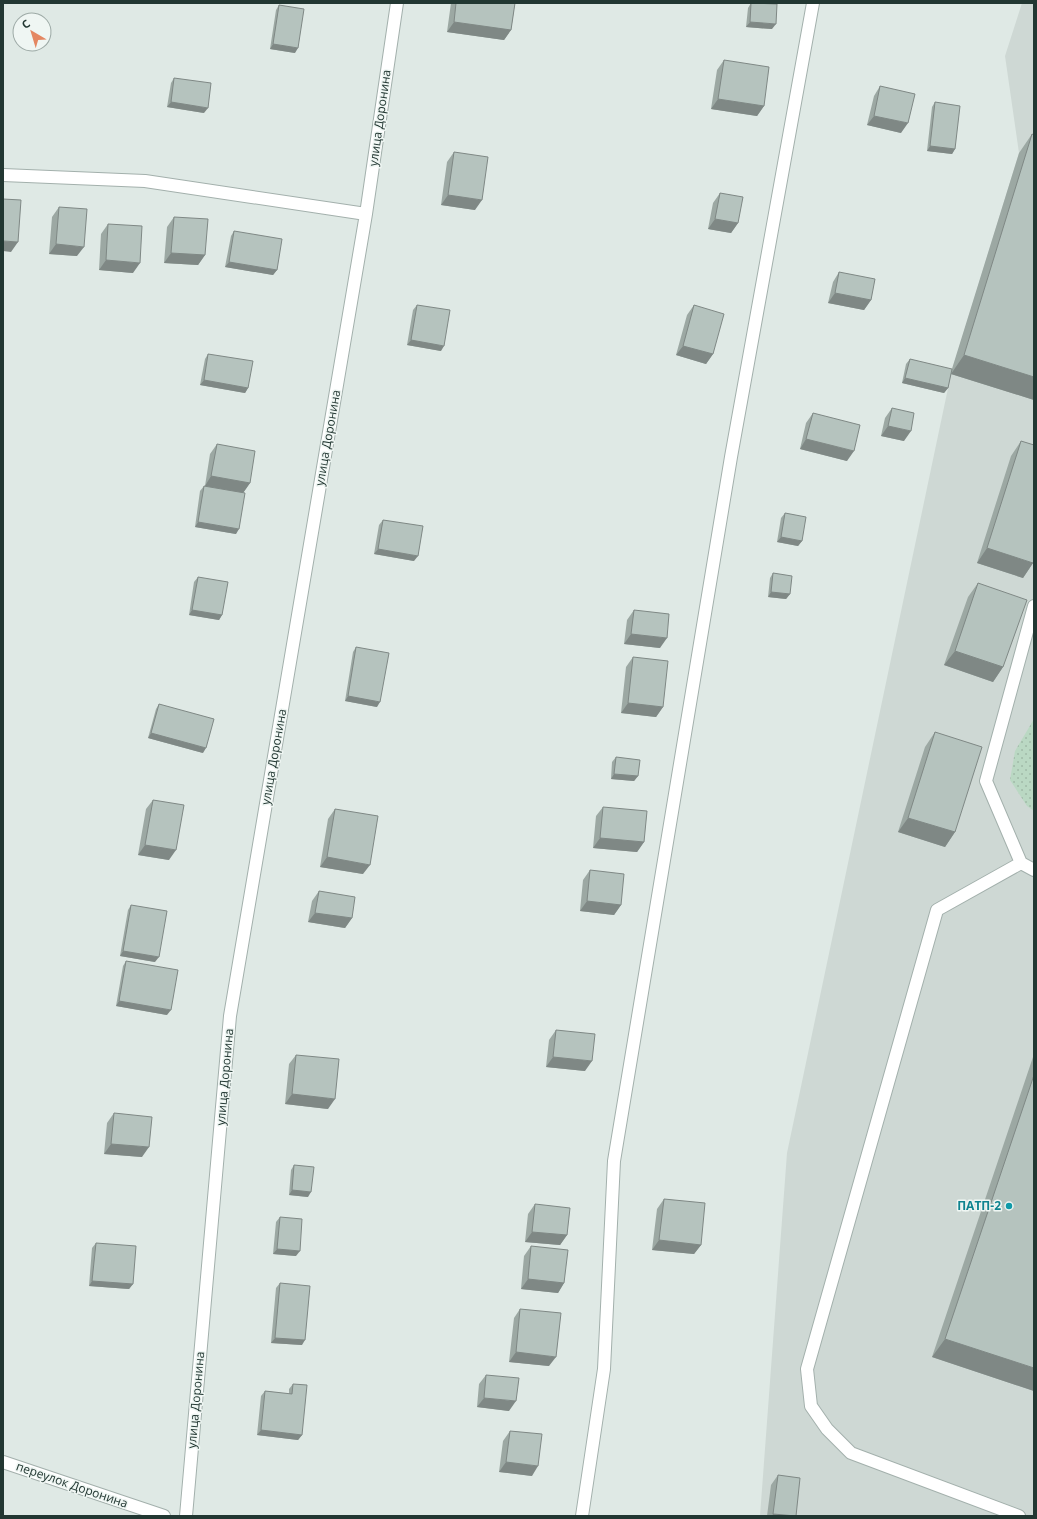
<svg xmlns="http://www.w3.org/2000/svg" width="1037" height="1519" viewBox="0 0 1037 1519" font-family="'Open Sans',sans-serif">
  <style>
    .built { fill: #ced8d4 }
    .grass { fill: url(#grass-dots) }
    .lines { fill: none; stroke-linecap: round; stroke-linejoin: round }
    .service-casing { stroke: #a3b0ac; stroke-width: 14 }
    .minor-casing { stroke: #a3b0ac; stroke-width: 14 }
    .service { stroke: #fff; stroke-width: 12 }
    .minor { stroke: #fff; stroke-width: 12 }
    .wall { fill: #9ca8a3 }
    .shaded-wall { fill: #7f8885 }
    .building { fill: #b5c3be; stroke: #7f8885 }
    .culture-dot { fill: #0f9aa8; stroke: #eff6f3; stroke-width: 1.5 }
    .labels { text-anchor: middle; stroke-width: 3; stroke-linejoin: round; paint-order: stroke }
    .street-label { font-size: 12px; fill: #223732; stroke: #eff6f3 }
    .culture-label { font-size: 12px; font-weight: bold; fill: #0d838f; stroke: #eff6f3; text-anchor: end }
  </style>
  <defs>
    <pattern id="grass-dots" width="8" height="8" patternUnits="userSpaceOnUse"><rect width="8" height="8" fill="#bad8c3"/><path d="M2 2h.1M6 6h.1" fill="none" stroke="#a0baa8" stroke-width="1.8" stroke-linecap="round"/></pattern>
  </defs>
  <rect width="100%" height="100%" fill="#dfe9e5"/>
  <path class="built" d="M1022,3H1034V1516H760L787,1153L951,374L1019,153L1005,56Z"/>
  <path class="grass" d="M1034,719V811L1027,806L1010,780L1015,751Z"/>
  <g class="lines">
    <g class="service-casing">
      <path id="service" d="M1034,606L986,781L1021,863L1034,870
        M1019,1516L851,1453L827,1429L811,1406L807,1369L937,910L1021,863"/>
    </g>
    <g class="minor-casing">
      <path id="minor" d="M3,175L145,181L366,214
        M3,1462L164,1516
        M186,1516L230,1016L366,214L397,3
        M582,1516L604,1369L614,1161L731,457L813,3"/>
    </g>
    <use href="#service" class="service"/>
    <use href="#minor" class="minor"/>
  </g>
  <path class="wall" d="M451,3H515L511,30L504,40L447,32Z
    M751,3L772,29L746,27L748,8Z
    M279,5L295,53L270,49L276,10Z
    M724,60L764,106L757,116L711,109L717,70Z
    M174,78L204,113L167,107L171,83Z
    M880,86L901,133L867,125L874,96Z
    M935,102L955,149L952,154L927,151L932,107Z
    M1032,134L1034,135V400L951,374L948,388L944,393L902,383L906,364L910,359L951,372L1019,153Z
    M454,152L475,210L441,205L447,162Z
    M720,193L738,223L731,233L708,229L713,203Z
    M59,207L77,256L49,254L52,217Z
    M174,217L205,255L198,265L164,263L167,227Z
    M108,224L133,273L99,270L101,234Z
    M234,231L277,270L273,275L225,267L231,236Z
    M839,272L871,300L864,310L828,303L833,282Z
    M417,305L441,351L407,345L413,310Z
    M694,305L713,354L706,364L676,355L687,315Z
    M208,354L248,388L245,393L200,385L205,359Z
    M892,408L904,441L881,436L885,418Z
    M813,413L847,461L800,449L806,423Z
    M1021,441L1033,563L1023,578L977,563L1011,456Z
    M217,444L250,483L243,493L236,534L195,527L200,491L204,486H205L210,454Z
    M785,513L802,541L798,546L777,542L781,518Z
    M383,520L414,561L374,554L379,525Z
    M773,573L790,594L786,599L768,597L770,578Z
    M198,577L222,615L219,620L189,615L194,582Z
    M978,583L1003,667L993,682L944,665L968,597Z
    M634,610L660,648L624,644L627,620Z
    M356,647L377,707L345,701L353,652Z
    M633,657L663,707L656,717L621,713L626,667Z
    M159,704L203,753L148,738L156,709Z
    M935,732L955,832L945,847L898,832L925,747Z
    M616,757L638,776L634,781L611,779L612,762Z
    M153,800L169,860L138,855L146,809Z
    M603,807L644,842L637,852L593,848L596,816Z
    M335,809L363,874L320,867L328,819Z
    M590,870L621,905L614,915L580,911L583,880Z
    M319,891L352,918L345,928L308,922L312,901Z
    M131,905L155,962L120,956L128,910Z
    M126,961L167,1015L116,1006L123,966Z
    M556,1030L585,1071L546,1067L549,1040Z
    M1034,1054V1391L932,1357Z
    M296,1055L328,1109L285,1104L289,1064Z
    M114,1113L142,1157L104,1154L107,1123Z
    M294,1165L308,1197L289,1195L291,1170Z
    M664,1199L701,1245L694,1254L652,1250L657,1209Z
    M535,1204L567,1235L560,1245L525,1242L528,1214Z
    M280,1217L296,1256L273,1254L276,1222Z
    M96,1243L133,1284L129,1289L89,1286L92,1248Z
    M531,1246L564,1283L558,1293L521,1289L524,1256Z
    M280,1283L302,1345L271,1343L276,1288Z
    M520,1309L549,1366L509,1362L514,1318Z
    M486,1375L509,1411L477,1407L479,1384Z
    M293,1384L302,1435L298,1440L257,1435L261,1396L265,1391L289,1394V1389Z
    M510,1431L532,1476L499,1472L503,1441Z
    M778,1475L796,1516H767L771,1485Z"/>
  <path class="shaded-wall" d="M454,22L511,30L504,40L447,32Z
    M750,22L776,24L772,29L746,27Z
    M273,44L298,48L295,53L270,49Z
    M718,99L764,106L757,116L711,109Z
    M171,102L208,108L204,113L167,107Z
    M874,116L908,123L901,133L867,125Z
    M930,146L955,149L952,154L927,151Z
    M448,195L482,200L475,210L441,205Z
    M715,219L738,223L731,233L708,229Z
    M3,241L18,242L11,252L3,251Z
    M56,244L84,247L77,256L49,254Z
    M171,253L205,255L198,265L164,263Z
    M106,260L140,263L133,273L99,270Z
    M229,262L277,270L273,275L225,267Z
    M835,293L871,300L864,310L828,303Z
    M411,340L444,346L441,351L407,345Z
    M683,346L713,354L706,364L676,355Z
    M964,355L1034,377V400L951,374Z
    M905,378L948,388L944,393L902,383Z
    M204,380L248,388L245,393L200,385Z
    M888,426L911,431L904,441L881,436Z
    M806,439L854,451L847,461L800,449Z
    M211,476L250,483L243,493L205,486Z
    M198,522L239,529L236,534L195,527Z
    M781,537L802,541L798,546L777,542Z
    M987,548L1033,563L1023,578L977,563Z
    M378,549L418,556L414,561L374,554Z
    M771,592L790,594L786,599L768,597Z
    M192,610L222,615L219,620L189,615Z
    M631,634L667,638L660,648L624,644Z
    M955,651L1003,667L993,682L944,665Z
    M348,696L380,702L377,707L345,701Z
    M628,703L663,707L656,717L621,713Z
    M151,733L206,748L203,753L148,738Z
    M614,774L638,776L634,781L611,779Z
    M908,818L955,832L945,847L898,832Z
    M600,838L644,842L637,852L593,848Z
    M145,845L176,850L169,860L138,855Z
    M327,857L370,865L363,874L320,867Z
    M587,901L621,905L614,915L580,911Z
    M315,913L352,918L345,928L308,922Z
    M123,951L159,957L155,962L120,956Z
    M119,1001L171,1010L167,1015L116,1006Z
    M553,1057L592,1061L585,1071L546,1067Z
    M292,1094L335,1099L328,1109L285,1104Z
    M111,1144L149,1147L142,1157L104,1154Z
    M292,1190L311,1192L308,1197L289,1195Z
    M532,1232L567,1235L560,1245L525,1242Z
    M659,1240L701,1245L694,1254L652,1250Z
    M277,1249L300,1251L296,1256L273,1254Z
    M528,1279L564,1283L558,1293L521,1289Z
    M92,1281L133,1284L129,1289L89,1286Z
    M275,1338L305,1340L302,1345L271,1343Z
    M945,1339L1034,1368V1391L932,1357Z
    M516,1352L556,1357L549,1366L509,1362Z
    M484,1398L516,1401L509,1411L477,1407Z
    M261,1430L302,1435L298,1440L257,1435Z
    M506,1462L538,1466L532,1476L499,1472Z
    M773,1514L793,1516H772Z"/>
  <path class="building" d="M456,3H515L511,30L454,22Z
    M751,3L777,4L776,24L750,22Z
    M279,5L304,9L298,48L273,44Z
    M724,60L769,67L764,106L718,99Z
    M174,78L211,83L208,108L171,102Z
    M880,86L915,94L908,123L874,116Z
    M935,102L960,106L955,149L930,146Z
    M1032,134L1034,135V377L964,355Z
    M454,152L488,157L482,200L448,195Z
    M720,193L743,197L738,223L715,219Z
    M3,199L21,200L18,242L3,241Z
    M59,207L87,209L84,247L56,244Z
    M174,217L208,219L205,255L171,253Z
    M108,224L142,226L140,263L106,260Z
    M234,231L282,239L277,270L229,262Z
    M839,272L875,279L871,300L835,293Z
    M417,305L450,310L444,346L411,340Z
    M694,305L724,314L713,354L683,346Z
    M208,354L253,361L248,388L204,380Z
    M910,359L952,369L948,388L905,378Z
    M892,408L914,413L911,431L888,426Z
    M813,413L860,425L854,451L806,439Z
    M1021,441L1034,445V560L1033,563L987,548Z
    M217,444L255,451L250,483L211,476Z
    M204,486L245,493L239,529L198,522Z
    M785,513L806,517L802,541L781,537Z
    M383,520L423,526L418,556L378,549Z
    M773,573L792,576L790,594L771,592Z
    M198,577L228,582L222,615L192,610Z
    M978,583L1027,600L1003,667L955,651Z
    M634,610L669,614L667,638L631,634Z
    M356,647L389,653L380,702L348,696Z
    M633,657L668,661L663,707L628,703Z
    M159,704L214,719L206,748L151,733Z
    M935,732L982,747L955,832L908,818Z
    M616,757L640,760L638,776L614,774Z
    M153,800L184,805L176,850L145,845Z
    M603,807L647,811L644,842L600,838Z
    M335,809L378,816L370,865L327,857Z
    M590,870L624,874L621,905L587,901Z
    M319,891L355,897L352,918L315,913Z
    M131,905L167,911L159,957L123,951Z
    M126,961L178,970L171,1010L119,1001Z
    M556,1030L595,1034L592,1061L553,1057Z
    M296,1055L339,1059L335,1099L292,1094Z
    M1034,1075V1368L945,1339Z
    M114,1113L152,1117L149,1147L111,1144Z
    M294,1165L314,1167L311,1192L292,1190Z
    M664,1199L705,1203L701,1245L659,1240Z
    M535,1204L570,1208L567,1235L532,1232Z
    M280,1217L302,1219L300,1251L277,1249Z
    M96,1243L136,1246L133,1284L92,1281Z
    M531,1246L568,1250L564,1283L528,1279Z
    M280,1283L310,1286L305,1340L275,1338Z
    M520,1309L561,1313L556,1357L516,1352Z
    M486,1375L519,1378L516,1401L484,1398Z
    M293,1384L307,1385L302,1435L261,1430L265,1391L292,1394Z
    M510,1431L542,1434L538,1466L506,1462Z
    M778,1475L800,1478L796,1516L773,1514Z"/>
  <circle class="culture-dot" cx="1009" cy="1206" r="4"/>
  <g class="labels">
    <g class="street-label">
      <text transform="translate(380 118) rotate(-82)" y="4">улица Доронина</text>
      <text transform="translate(328 438) rotate(-80)" y="4">улица Доронина</text>
      <text transform="translate(274 757) rotate(-80)" y="4">улица Доронина</text>
      <text transform="translate(225 1077) rotate(-85)" y="4">улица Доронина</text>
      <text transform="translate(196 1400) rotate(-85)" y="4">улица Доронина</text>
      <text transform="translate(72 1485) rotate(19)" y="4">переулок Доронина</text>
    </g>
    <g class="culture-label">
      <text x="1001" y="1210">ПАТП-2</text>
    </g>
  </g>
  <rect width="1037" height="1519" fill="none" stroke="#223732" stroke-width="8"/>
  <g transform="translate(32 32) rotate(322)"><circle r="19" fill="#eff6f3" stroke="#9daaa6"/>
  <path d="M0-3L7 15L0 10L-7 15Z" fill="#e48762"/>
  <text y="-6" font-size="11" font-weight="bold" text-anchor="middle" fill="#223732">С</text>
  </g>
</svg>
